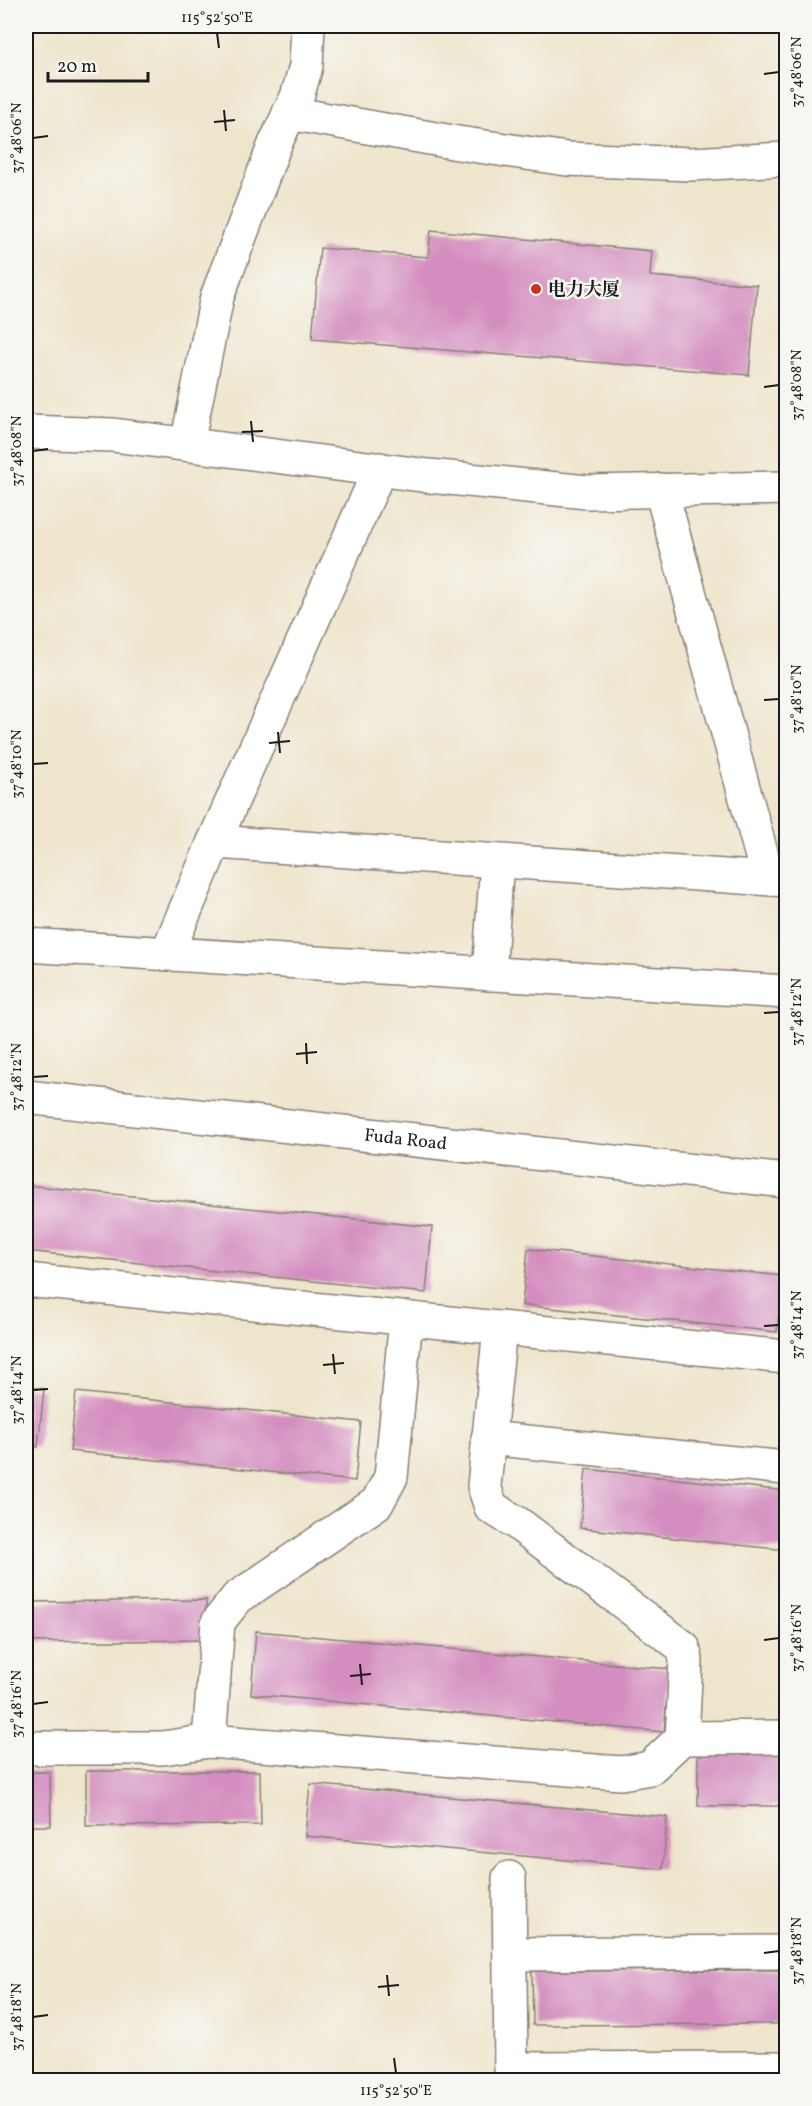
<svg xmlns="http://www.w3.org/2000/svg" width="812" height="2106" viewBox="0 0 812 2106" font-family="Vollkorn,'Noto Serif SC',serif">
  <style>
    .building { fill: #d48dc0 }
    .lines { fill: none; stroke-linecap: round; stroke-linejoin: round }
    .minor-casing { stroke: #868074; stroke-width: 36 }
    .minor { stroke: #fff; stroke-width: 33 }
    .ticks { fill: none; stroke: #1c1c1c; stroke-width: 2 }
    .poi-dot { fill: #c8321e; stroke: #f6f6f2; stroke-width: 2 }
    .labels { text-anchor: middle; stroke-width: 5; stroke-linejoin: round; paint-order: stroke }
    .poi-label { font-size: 18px; font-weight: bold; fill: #1c1c1c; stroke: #f6f6f2; text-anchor: start }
    .street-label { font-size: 18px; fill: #1c1c1c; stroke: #f6f6f2 }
    .neatline { fill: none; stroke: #1c1c1c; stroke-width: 2 }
    .ticks-label { font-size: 15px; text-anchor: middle; fill: #1c1c1c }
  </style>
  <rect width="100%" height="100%" fill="#f6f6f2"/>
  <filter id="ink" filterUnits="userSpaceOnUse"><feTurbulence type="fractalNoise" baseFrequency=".0167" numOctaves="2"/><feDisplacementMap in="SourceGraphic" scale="12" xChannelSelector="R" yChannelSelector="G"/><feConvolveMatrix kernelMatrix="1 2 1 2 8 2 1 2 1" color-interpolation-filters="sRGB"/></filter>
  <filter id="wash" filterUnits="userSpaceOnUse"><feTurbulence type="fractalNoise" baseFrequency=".008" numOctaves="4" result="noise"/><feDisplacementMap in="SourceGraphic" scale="24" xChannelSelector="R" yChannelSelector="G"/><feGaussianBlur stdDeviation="1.35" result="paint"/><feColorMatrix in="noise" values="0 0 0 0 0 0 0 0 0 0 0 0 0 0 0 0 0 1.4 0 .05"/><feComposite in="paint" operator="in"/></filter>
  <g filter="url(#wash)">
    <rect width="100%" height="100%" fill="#efe5cc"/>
    <g id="blocks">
      <path class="building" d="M431,230L652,251L650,276L757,285L749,375L312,339L320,248L428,257Z
        M26,1185L432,1227L426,1293L26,1251Z
        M528,1249L783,1276L777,1332L522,1305Z
        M26,1387L44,1389L38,1447L26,1446Z
        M76,1392L361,1422L355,1481L70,1451Z
        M586,1469L786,1491V1550L580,1528Z
        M206,1600L207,1640L26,1642V1602Z
        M256,1631L670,1669L664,1732L251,1694Z
        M786,1751V1806H698V1752Z
        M86,1771H260L261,1825L86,1826Z
        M26,1772H50L51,1826H26Z
        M310,1784L667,1817L663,1869L305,1836Z
        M786,1970V2024L533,2025L532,1971Z"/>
    </g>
  </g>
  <g filter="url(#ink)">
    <use href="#blocks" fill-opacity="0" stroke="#868074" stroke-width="1.5"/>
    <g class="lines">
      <g class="minor-casing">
        <g id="minor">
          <path d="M289,113L458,143L567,159L691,164L786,159"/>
          <path d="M26,432L113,435L429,476L587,492L786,488"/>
          <path d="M187,444L217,297L275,144L297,97L306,66L308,26"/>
          <path d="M661,490L768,878"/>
          <path d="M214,842L786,880"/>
          <path d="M26,945L786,992"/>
          <path d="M167,954L214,842L380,469"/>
          <path d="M489,974L497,861"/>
          <path id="s1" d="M26,1097L786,1181"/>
          <path d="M26,1280L786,1357"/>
          <path d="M500,1328L484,1486L491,1507L517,1523L683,1647L686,1660L682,1738L786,1737"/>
          <path d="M488,1438L786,1468"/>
          <path d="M209,1741L218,1622L237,1598L377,1503L391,1477L406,1318"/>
          <path d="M26,1748H163L209,1741L621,1773L650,1768L682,1738"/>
          <path d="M509,1878L511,2069L786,2068"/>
          <path d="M510,1954L786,1952"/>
        </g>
      </g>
      <use href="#minor" class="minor"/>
    </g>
  </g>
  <path class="ticks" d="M217,33L219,48M764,74L779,72M224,110L226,131M214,122L235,120M33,138L48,136M764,387L779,385M251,421L253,442M242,432L263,431M33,451L48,449M764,700L779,699M278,732L280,753M269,743L290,741M33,764L48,763M764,1013L779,1012M306,1043L307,1064M296,1054L317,1052M33,1077L48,1076M764,1326L779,1325M333,1354L335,1374M323,1365L344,1363M33,1390L48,1389M764,1640L779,1638M360,1664L362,1685M350,1676L371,1674M33,1704L48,1702M764,1953L779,1951M387,1975L389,1996M378,1987L399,1985M33,2017L48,2015M394,2058L396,2073"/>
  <circle class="poi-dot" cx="536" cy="289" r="6"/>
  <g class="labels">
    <g class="poi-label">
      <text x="548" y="295">电力大厦</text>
    </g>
    <g class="street-label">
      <text dy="6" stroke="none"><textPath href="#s1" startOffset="382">Fuda Road</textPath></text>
    </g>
  </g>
  <rect width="812" height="2106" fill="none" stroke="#f6f6f2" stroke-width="66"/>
  <path d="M48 72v9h100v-9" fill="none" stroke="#1c1c1c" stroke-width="3"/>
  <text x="57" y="72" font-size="18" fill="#1c1c1c" stroke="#f6f6f2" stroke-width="4.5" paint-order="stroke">20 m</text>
  <rect x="33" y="33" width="746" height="2040" class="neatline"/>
  <g class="ticks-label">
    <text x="217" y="22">115°52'50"E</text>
    <text transform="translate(796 72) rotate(-90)" y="5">37°48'06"N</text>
    <text transform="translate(16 138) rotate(-90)" y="5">37°48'06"N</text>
    <text transform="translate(796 385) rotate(-90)" y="5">37°48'08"N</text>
    <text transform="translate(16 451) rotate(-90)" y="5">37°48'08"N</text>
    <text transform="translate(796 699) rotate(-90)" y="5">37°48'10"N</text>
    <text transform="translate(16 764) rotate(-90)" y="5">37°48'10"N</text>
    <text transform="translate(796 1012) rotate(-90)" y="5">37°48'12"N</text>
    <text transform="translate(16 1077) rotate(-90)" y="5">37°48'12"N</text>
    <text transform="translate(796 1325) rotate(-90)" y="5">37°48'14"N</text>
    <text transform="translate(16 1390) rotate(-90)" y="5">37°48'14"N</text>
    <text transform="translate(796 1638) rotate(-90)" y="5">37°48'16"N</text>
    <text transform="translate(16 1704) rotate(-90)" y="5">37°48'16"N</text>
    <text transform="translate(796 1951) rotate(-90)" y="5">37°48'18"N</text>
    <text transform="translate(16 2017) rotate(-90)" y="5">37°48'18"N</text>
    <text x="396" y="2095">115°52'50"E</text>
  </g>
</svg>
